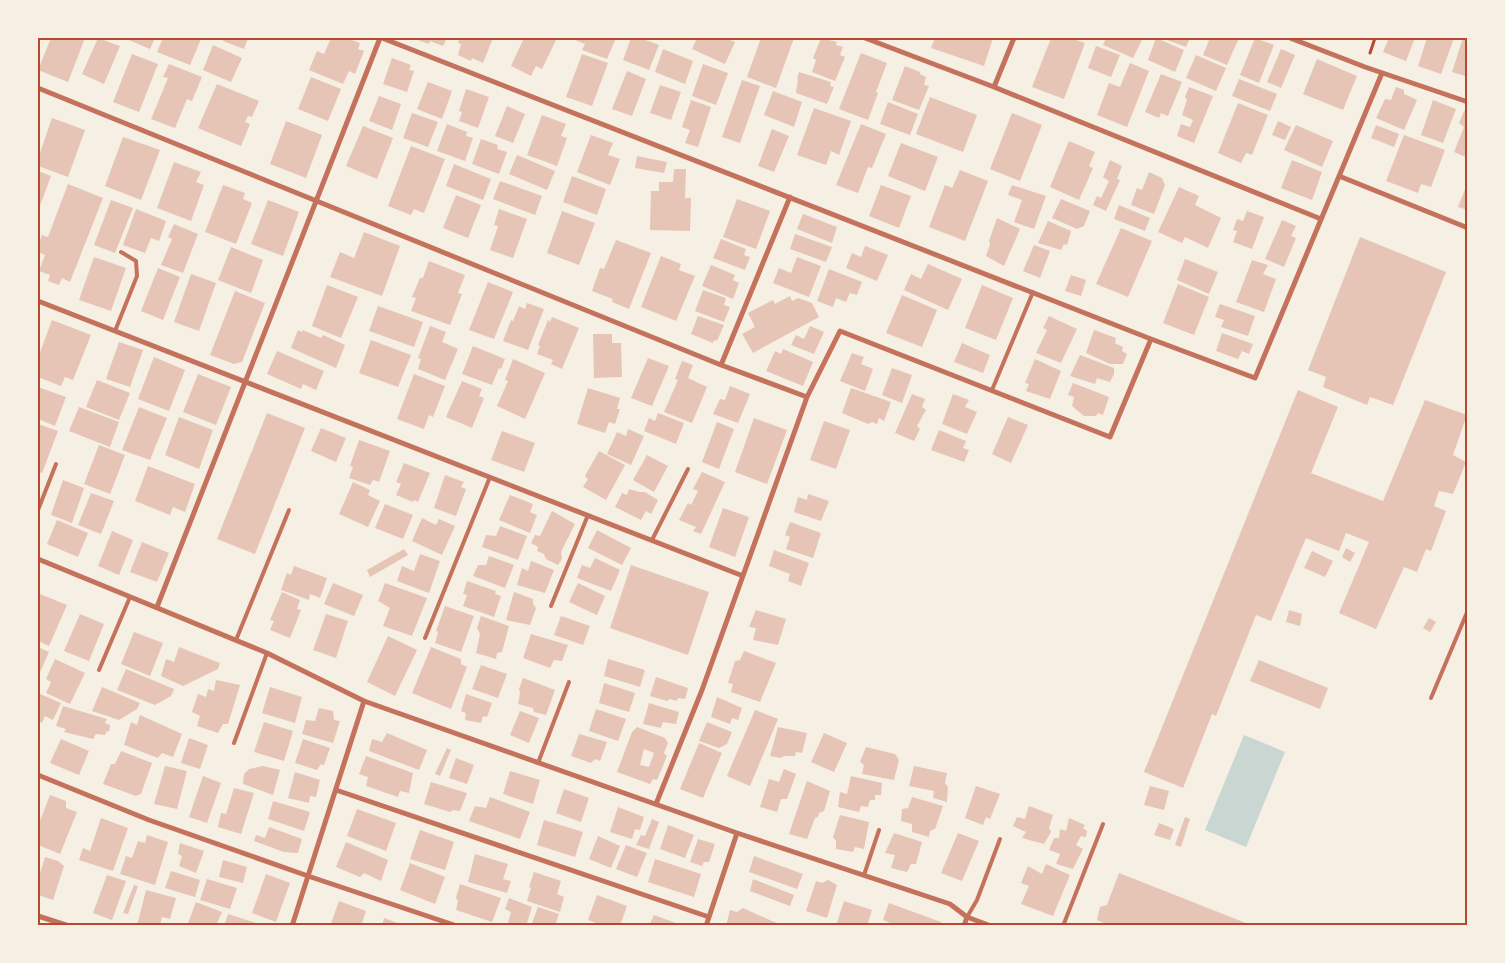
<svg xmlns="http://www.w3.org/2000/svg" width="1505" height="963" viewBox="0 0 1505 963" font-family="Roboto,sans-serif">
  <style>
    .water { fill: #c9d6d2 }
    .building { fill: #e6c5b7; fill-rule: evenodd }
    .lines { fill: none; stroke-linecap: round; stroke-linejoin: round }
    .path { stroke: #b5482f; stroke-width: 3 }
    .service { stroke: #c5725c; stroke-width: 4 }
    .minor { stroke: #c5725c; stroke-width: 5 }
    .neatline { fill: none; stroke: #b5482f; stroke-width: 2 }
  </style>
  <rect width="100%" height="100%" fill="#f6efe4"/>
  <path class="water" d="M1244,735L1285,752L1246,847L1205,830Z"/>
  <path class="building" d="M51,38H85L68,82L38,70Z
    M98,38L120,46L104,84L82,74Z
    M124,38H155L150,49Z
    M163,38L201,39L190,65L157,52Z
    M224,38H248L244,49L223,41Z
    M331,38H346L360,43L358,49L364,51L355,74L349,71L343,84L309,70L317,51L324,54Z
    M412,38H447L443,46L430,41L429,44Z
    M460,38H493L483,63L472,58L471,61L458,55L461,44L458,43Z
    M524,38H557L542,69L536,66L531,76L511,66Z
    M576,38H616L607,59L582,50L585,44L575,40Z
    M631,38H640L659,45L649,70L623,60Z
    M697,38H725L735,42L725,64L692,49Z
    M761,38H794L776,88L747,77Z
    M821,38L837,42L836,45L843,47L840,55L845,57L835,81L812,72L816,60L813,58Z
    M935,38H993L984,66L931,48Z
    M1051,38H1070L1085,43L1064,99L1032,87Z
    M1106,38H1137L1142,40L1133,58L1103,45Z
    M1156,38L1184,50L1175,72L1148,60Z
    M1168,38H1190L1186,47L1167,40Z
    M1210,38H1239L1227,65L1203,55Z
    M1255,38L1274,45L1259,83L1240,75Z
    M1389,38H1415L1406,61L1383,52Z
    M1427,38H1454L1441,74L1418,66Z
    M1463,38H1468V77L1452,72Z
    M213,45L242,58L231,82L203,70Z
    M1096,46L1120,55L1111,77L1088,68Z
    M663,49L693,61L685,84L655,72Z
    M1281,49L1295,55L1281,88L1267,82Z
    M861,53L887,63L876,92L878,93L868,120L839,109Z
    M132,54L158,64L139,112L113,102Z
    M582,54L608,63L592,106L566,97Z
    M1196,55L1226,68L1216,91L1186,78Z
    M392,58L411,65L409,70L414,71L407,92L383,84Z
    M1317,59L1357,76L1343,110L1303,94Z
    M1130,63L1149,71L1127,127L1097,115L1109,83L1120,87Z
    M169,64L202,77L192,101L187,99L175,128L151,119L168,78L163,77Z
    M703,64L728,73L716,105L692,96Z
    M905,66L920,72V74L926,77L924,85L929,86L919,110L892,100Z
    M627,71L646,79L632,116L612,109Z
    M799,72L831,82L830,86L834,87L827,104L796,93L798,79H797Z
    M1161,74L1182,82L1168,116L1161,113L1159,118L1145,112Z
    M311,77L341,89L328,121L298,109Z
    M1239,79L1277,94L1270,111L1232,96Z
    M742,80L760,86L740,143L722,137Z
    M428,82L452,91L442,119L417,109Z
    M217,84L259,101L252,117L248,116L245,122L250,124L241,146L198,128Z
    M660,85L681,92L671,120L650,113Z
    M1189,87L1213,96L1194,143L1177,136L1181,124L1190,127L1193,120L1182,115L1187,100L1185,97Z
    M1396,87L1404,90V94L1417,100L1404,130L1376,118L1385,99L1391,100Z
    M466,89L489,97L478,128L459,121L462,112L459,111Z
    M773,91L802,102L794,127L764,115Z
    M379,96L401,104L392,130L369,121Z
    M930,97L977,115L963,152L916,134Z
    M691,100L711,107L698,147L685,143L690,130L682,127Z
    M1433,100L1456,109L1443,143L1421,135Z
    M888,102L918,114L910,135L880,124Z
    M1238,103L1268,115L1252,155L1246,153L1241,163L1218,153Z
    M507,106L525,114L513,143L495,136Z
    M814,108L851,121L839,155L831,151L826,165L797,155Z
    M1464,111L1468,112V158L1454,152L1464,127L1459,123Z
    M412,113L438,122L428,147L403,138Z
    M1012,113L1042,125L1020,181L990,169Z
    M542,115L566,124L561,136L567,138L557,166L527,155Z
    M52,118L85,130L68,177L38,166V159Z
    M286,121L322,135L306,178L270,164Z
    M1278,121L1291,127L1285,140L1272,135Z
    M447,124L467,132L466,136L473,138L465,161L437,151Z
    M861,124L886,134L872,168L868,167L858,193L836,185Z
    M1296,125L1333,141L1322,167L1284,150Z
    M1376,125L1399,134L1394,147L1371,138Z
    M363,126L393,138L377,179L346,166Z
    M772,129L789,136L774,172L758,166Z
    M591,135L613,143L608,155L620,159L610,185L577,172Z
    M1404,135L1445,150L1431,187L1421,184L1418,193L1386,181Z
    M123,137L160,150L141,200L105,186Z
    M481,139L498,145L497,149L507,152L499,174L472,164Z
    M1069,141L1095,152L1089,166L1093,168L1079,200L1050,187Z
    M901,143L938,157L925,191L888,176Z
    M411,146L445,159L424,213L414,209L411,215L388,206Z
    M517,155L555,171L547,190L509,174Z
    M637,156L667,162L664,173L635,168Z
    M1110,160L1122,166L1117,179L1120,180L1106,211L1093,205L1097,196L1101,198L1109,181L1103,177Z
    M1292,160L1322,172L1312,200L1281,188Z
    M174,162L201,172L196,182L204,185L191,221L157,208Z
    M454,164L491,179L483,200L446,186Z
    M674,169H686L685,198H691L690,231L650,230L651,191H659V182H673Z
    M960,170L988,181L965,241L929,227L945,185L952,188Z
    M38,171L51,176L38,211Z
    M1149,172L1162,178L1165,185L1154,214L1131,205L1137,188L1142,190Z
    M572,176L606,189L597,215L563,202Z
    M500,181L542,196L535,215L493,199Z
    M1468,182V210L1458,207Z
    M68,184L103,198L70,282L62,278L59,285L48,281L50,275L39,271L45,255L38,252V246L42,235L48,237Z
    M223,185L245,193L243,199L252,203L236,244L205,232Z
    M881,185L911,196L899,228L869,216Z
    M1012,185L1046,196L1034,229L1014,222L1022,200L1008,195Z
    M1179,187L1199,196L1195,205L1221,218L1208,248L1185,237L1182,243L1158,232Z
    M456,195L481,205L468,238L443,228Z
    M737,199L770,211L756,249L723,237Z
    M1061,199L1090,211L1084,226L1077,229L1052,218Z
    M111,200L133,208L115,253L94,245Z
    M268,200L299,212L283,256L251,244Z
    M1119,205L1150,218L1145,231L1114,219Z
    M136,209L166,221L159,241L151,238L145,253L123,245Z
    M499,209L527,219L513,258L490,250L498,226L494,225Z
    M562,211L595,223L579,265L547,253Z
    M1247,211L1264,217L1252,249L1233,242L1237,231L1233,230L1237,219L1243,221Z
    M803,214L837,227L832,243L797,229Z
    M997,218L1020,229L1004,266L986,256L990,244L989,241Z
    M1282,220L1296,226L1291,236L1296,238L1284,267L1265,259Z
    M1048,221L1071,231L1067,245L1064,244L1061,250L1038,243Z
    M174,224L198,234L183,273L161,265L172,239L168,237Z
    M1121,228L1152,241L1128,297L1096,284Z
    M364,232L400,246L382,296L330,277L340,252L354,258Z
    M795,234L832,247L826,262L790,249Z
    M1360,237L1446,272L1393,405L1370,397L1367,405L1323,387L1326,377L1308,370Z
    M721,239L746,249L744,255L750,257L745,270L713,258Z
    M616,240L651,253L629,309L612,302L613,299L592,291L600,268L604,269Z
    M1034,245L1050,251L1040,278L1023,271Z
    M865,246L888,255L877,281L846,268L852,253L861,257Z
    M231,247L263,260L251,293L218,280Z
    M661,256L681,264L679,270L695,276L676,321L641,307Z
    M94,257L126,268L111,311L79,300Z
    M797,257L821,266L809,297L773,283L779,268L791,273Z
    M1185,259L1218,272L1209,294L1177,280Z
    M1252,260L1268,265L1263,274L1276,279L1264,312L1236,302Z
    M429,261L465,275L458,293L462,294L450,325L411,311L416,298L412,297L420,278H423Z
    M928,264L962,279L948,310L904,290L911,274L921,279Z
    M711,265L735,275L733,280L739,283L733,299L702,286Z
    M158,268L180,277L163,320L141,311Z
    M829,269L862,282L857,295L850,293L846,302L836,298L833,307L817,301Z
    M191,274L216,283L199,331L174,322Z
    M1071,275L1086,280L1081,296L1065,291Z
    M488,282L513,292L494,339L469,330Z
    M1178,284L1209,297L1194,335L1163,323Z
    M327,285L358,297L341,338L312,326Z
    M982,285L1013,298L996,340L965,328Z
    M703,290L726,298L724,305L730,307L724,322L695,311Z
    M235,291L265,303L242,362L234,364L210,355Z
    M902,295L937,310L922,347L886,333Z
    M790,296L792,301L798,298L812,303L819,317L753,353L742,334L755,327L748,313L773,300L775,304Z
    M527,303L544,309L528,350L503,341L511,320L513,321L519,306L525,309Z
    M1220,304L1255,316L1248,336L1221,327L1224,320L1215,317Z
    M378,306L423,322L414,347L369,331Z
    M698,316L724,325L717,341L714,340L713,343L691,334Z
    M1049,316L1077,329L1061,363L1036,353L1047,330L1043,328Z
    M552,317L579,328L562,369L551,364L553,360L537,354L540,346L538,345L548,320L550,322Z
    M52,320L91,335L73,380L65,377L61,386L38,377V358Z
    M430,326L446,332L442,342L458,349L445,380L418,369L421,359L418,358Z
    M810,326L824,332L814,354L791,345L796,335L804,339Z
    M298,330L302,332L303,330L321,338L323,335L345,345L336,368L291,348Z
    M1094,330L1116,338L1115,343L1123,347L1122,351L1127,354L1123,364H1110L1086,353Z
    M1222,333L1253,344L1249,354L1242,351L1238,359L1216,351Z
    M593,334H612V343H621L622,377L594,378Z
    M371,340L411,355L398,387L359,373Z
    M119,342L143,350L130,387L106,379Z
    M962,343L990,355L983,373L954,362Z
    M473,346L505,359L501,369L499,368L492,385L462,374Z
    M783,349L813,362L803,386L766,371L775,351L781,354Z
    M277,351L324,371L316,390L303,384L301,389L267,374Z
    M852,353L864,357L861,364L873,369L865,391L840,381Z
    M1080,355L1114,368V374L1110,382L1097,378L1095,384L1070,376Z
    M154,357L185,370L169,411L138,399Z
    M648,358L669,366L652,406L631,398Z
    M513,359L545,373L525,419L497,406L508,381L505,380Z
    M1035,359L1061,371L1050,399L1026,391L1029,384L1025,383Z
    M682,361L693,365L688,378L707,387L692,423L664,412L678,380L675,379Z
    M892,368L912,375L902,403L882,395Z
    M198,374L231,387L216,425L183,412Z
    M414,374L445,386L433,417L429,415L424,429L397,419Z
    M97,380L130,393L119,420L86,407Z
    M462,381L482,389L479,396L484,398L472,428L446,417Z
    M1073,383L1109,397L1103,415L1098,413L1096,416H1084L1072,406L1074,397L1068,395Z
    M730,386L750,394L738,423L713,414L720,399L725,400Z
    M38,387L66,397L55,426L38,419Z
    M588,388L620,398L617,409H620L615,424L609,422L605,433L577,424Z
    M851,388L891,402L884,421L879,418L877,424L872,422L868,424L842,413Z
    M1298,390L1338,407L1311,473L1383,501L1425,400L1467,415L1453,455L1466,462L1453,494L1439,491L1434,506L1446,511L1431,551L1426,549L1417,572L1404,567L1376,629L1339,613L1369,542L1346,533L1339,551L1306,538L1271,621L1256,615L1216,716L1212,714L1183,788L1144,772Z
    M912,394L925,399L922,407L926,410L917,426L920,429L914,441L895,433Z
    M953,394L969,400L965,407L977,412L967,434L942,424Z
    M79,407L119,422L110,447L69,431Z
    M139,407L167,418L150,460L122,450Z
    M267,413L305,428L255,554L217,539Z
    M658,413L684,423L676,444L644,431L649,418L655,421Z
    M179,417L213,430L199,469L165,455Z
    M1008,417L1028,425L1011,463L992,454Z
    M754,418L787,430L767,484L735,472Z
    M824,421L850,430L836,469L810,460Z
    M717,422L734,429L719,469L702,462Z
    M38,424L58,431L42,473L38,472Z
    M321,428L346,438L336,462L311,451Z
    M628,429L644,436L631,465L607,454L617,432L626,436Z
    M939,430L966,441L963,448L969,450L964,462L931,450Z
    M502,431L535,443L524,472L491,460Z
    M359,440L390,451L379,482L373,480L370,485L349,478L353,467L350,466Z
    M99,445L125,455L110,494L84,484Z
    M599,451L625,465L606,500L583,487L588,479L585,476Z
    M647,455L668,466L654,492L633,480Z
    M404,463L430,473L418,502L414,500L413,502L396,495L401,484L396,482Z
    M148,466L195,484L185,512L173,507L170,515L135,501Z
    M702,472L725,482L701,534L693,531L696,527L679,520L688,503L691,505L698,491L693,489Z
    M445,475L464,482L461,487L466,489L456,516L434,508Z
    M63,480L84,488L72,523L51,515Z
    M353,482L370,490L368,495L380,501L368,527L339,514Z
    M629,489L639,492H645L658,500L651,514L646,511L641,520L615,507L622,493L627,495Z
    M91,493L114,501L101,534L78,525Z
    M808,494L829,501L821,521L794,512L798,497L807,500Z
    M510,495L533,504L530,512L537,515L530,533L499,520Z
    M385,504L413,515L403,539L375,528Z
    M723,508L749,517L735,557L709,547Z
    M552,511L575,524L561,552L562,559L558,565L546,559L544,554L537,551L538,547L531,543L535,535L540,536Z
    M422,518L436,525L439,519L455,526L442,555L412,541Z
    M57,520L88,533L78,557L47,544Z
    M790,522L821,533L813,558L786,549L790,537L785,535Z
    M500,526L527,536L518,560L482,547L486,535L496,536Z
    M597,530L631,548L622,565L588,548Z
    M112,531L133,540L119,575L98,566Z
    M142,542L169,553L157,582L130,572Z
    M1346,548L1355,553L1350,562L1342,557Z
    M404,549L408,555L370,577L367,570Z
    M774,550L809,563L801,586L788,581L790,574L769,566Z
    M1312,551L1333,561L1325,577L1304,568Z
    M420,554L440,561L429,593L397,581L402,566L414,571Z
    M489,556L514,565L505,588L473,576L478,565H486Z
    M595,558L620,570L611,591L577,578L582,565L590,568Z
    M531,561L554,570L545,593L517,585L522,568L528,571Z
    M631,565L709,592L688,655L610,628Z
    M294,566L327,578L320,598L310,594L309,600L281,590L287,573L291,575Z
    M467,581L496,591L495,594L501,596L494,617L463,606L467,595L463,594Z
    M333,583L363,595L354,616L324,604Z
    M385,583L427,598L412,636L383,626L390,608L378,601Z
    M578,583L605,596L597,615L569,602Z
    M282,592L300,600L297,609L301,610L290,638L270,630L274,621L270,620Z
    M514,592L533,599V604L536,608L530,625L506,620Z
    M40,594L67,605L49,646L38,641V601Z
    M445,606L474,616L461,652L435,643L438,632L436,631Z
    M756,610L786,619L778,645L753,640L756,628L749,627Z
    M1289,610L1302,614L1300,626L1286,622Z
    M80,614L104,624L89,661L64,651Z
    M326,614L348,621L336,658L313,650Z
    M481,616L509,626L502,652L497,653L496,659L476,653L480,634L477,628Z
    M561,616L590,626L583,645L554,635Z
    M1429,618L1436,622L1430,632L1423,628Z
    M134,632L163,643L150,676L121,664Z
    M531,634L568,645L562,661L554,660L550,668L523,658Z
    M388,636L417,650L395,696L367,682Z
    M38,647L49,652L38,677Z
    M179,647L220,663L218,669L183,686L161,676L166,659L174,662Z
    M431,647L461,659V664L467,667L451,709L412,693Z
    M744,651L776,663L760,702L731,692L733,684L728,683L735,661L740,660Z
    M55,659L85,673L70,704L46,693L51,682L46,679Z
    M608,659L645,670L640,687L604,676Z
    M1259,660L1328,688L1320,709L1250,681Z
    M481,665L507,674L498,698L472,689Z
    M126,669L174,689L171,696L155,705L117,690Z
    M656,677L688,688L685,699L679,698L676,701L670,699L667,701L650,696Z
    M523,678L555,690L546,715L534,712L533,708L518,704L520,693L519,689Z
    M216,680L240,685L228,724H223L218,733L197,726L200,716L192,712L198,694L206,697L208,689L214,691Z
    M604,683L635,693L629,712L599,703Z
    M102,687L140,703L137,709L119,720L92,711Z
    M270,687L302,697L295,723L262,713Z
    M38,693L61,703L53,720L45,716L42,723L38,721Z
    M466,694L492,703L487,717L483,716L481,723L465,720L466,713L461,711Z
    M717,697L742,708L738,720L732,718L730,724L711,717Z
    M649,703L679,712L676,724L663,722L661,728L643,724Z
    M63,706L107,719L105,723L110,725L109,732L107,731L105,735L96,734L93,739L64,732L66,729L56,726Z
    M319,708L333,711L334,720L340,721L333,743L302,734L306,720L315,721Z
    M596,709L626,719L618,741L589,731Z
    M755,710L778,719L750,786L727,776Z
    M520,711L539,718L529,743L510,735Z
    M140,715L182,734L173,757L162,753L158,758L124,745L131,722L137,725Z
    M264,722L293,731L284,761L254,752Z
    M707,722L732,732L727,744L719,748L699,741Z
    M637,727L665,738L668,743L664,753L667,756L657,780L653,779L650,784L617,772L632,732ZM644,749L654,753L649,767L640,765Z
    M778,727L807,733L802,753L796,752L795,756H784L781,758L770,756Z
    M387,733L427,750L419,770L369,751L372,739L382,742Z
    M824,733L847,743L834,772L811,762Z
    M579,734L607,742L600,761L595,759L591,763L571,756Z
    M189,738L208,745L200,769L181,763Z
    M61,739L89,751L79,775L50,763Z
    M303,739L330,748L324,765L321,764L317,770L295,763Z
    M699,743L722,753L703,798L680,789Z
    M866,747L895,754L899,760L894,780L862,774L864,765L860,762Z
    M447,748L451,750L440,776L435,774Z
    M121,751L152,763L141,794L136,796L103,784L111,764H115Z
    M366,756L413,773L409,793L400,791L398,797L366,786L368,777L359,774Z
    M456,758L474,765L467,784L449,778Z
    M165,766L187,771L177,809L154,804Z
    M263,766L280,770L273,795L243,784L244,774L249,769Z
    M914,766L947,773L945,783L948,787L947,802L933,798L934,791L909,786Z
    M784,769L796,774L787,799H781L777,812L760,807L769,779L779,782Z
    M510,771L540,780L533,804L503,794Z
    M295,772L320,780L316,797L310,796L309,803L288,798Z
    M203,776L221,783L207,823L189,817Z
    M851,776L882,783L881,795H875V800H870L868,807L861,806L859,812L838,807L840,792L847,794Z
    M807,781L830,791L824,811L819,813L818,817L815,818L807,839L789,834Z
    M431,782L467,793L460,811L453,810L450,812L424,804Z
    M976,786L1000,794L990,819L986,817L983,825L965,818Z
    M1150,786L1169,791L1164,810L1144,805Z
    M234,788L254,793L241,834L218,827L221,813L226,814Z
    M564,789L589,798L581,822L556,813Z
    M50,795L66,801V808L77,812L60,854L38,845V826Z
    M490,797L530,812L520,839L469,821L475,806L486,808Z
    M912,797L943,806L935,829L930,831L929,837L912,832V824L901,821L902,809L908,808Z
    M273,801L310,812L304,831L268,819Z
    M1029,806L1053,815L1049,828L1051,832L1044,844L1022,838L1026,832L1013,826L1017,817L1025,819Z
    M618,807L644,817L640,830L635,829L632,839L610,832Z
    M357,809L396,823L386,851L347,836Z
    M840,815L869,822L864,849L855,847L853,852L836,849V841L833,837Z
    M1185,817L1190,819L1181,847L1175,845Z
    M101,818L128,828L113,871L79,860L83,848L90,851Z
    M1069,818L1085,825L1083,828L1087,831L1086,837L1081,836L1076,845L1083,849L1073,869L1056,864L1060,854L1049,850L1054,838H1059L1060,829L1066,831Z
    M652,819L659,822L649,849L636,845L641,835L645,836Z
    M544,820L583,832L575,857L537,845Z
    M1159,823L1174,829L1170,840L1154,835Z
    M668,825L694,835L685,858L660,849Z
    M269,827L302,839L298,853L284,852L254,841L256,835L265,838Z
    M420,830L454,842L445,870L410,859Z
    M894,833L922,842L916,864H911L907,872L891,868L895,855L885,853Z
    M958,833L979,841L962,881L941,873Z
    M147,835L168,842L155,885L120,874L126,856L132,858L138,841L145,843Z
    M598,836L620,846L611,868L589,859Z
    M698,839L715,844L709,862H704L702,866L690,862Z
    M346,842L388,860L381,881L364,873L360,877L336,867Z
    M180,843L204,851L196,873L179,866L182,856L178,854Z
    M626,845L647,853L637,877L616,869Z
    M475,854L508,864L503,879L511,881L507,893L468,882Z
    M754,856L803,874L797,889L749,872Z
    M45,857L58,861L64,866L53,900L38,895L40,881L39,877Z
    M655,859L701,874L694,897L648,882Z
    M223,860L247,867L243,883L219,877Z
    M410,863L445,877L435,904L400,890Z
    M1046,864L1070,875L1053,916L1021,904L1029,886L1021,883L1028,866L1042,874Z
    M171,871L200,880L195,897L165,888Z
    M534,872L561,881L557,894L564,897L560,912L527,901L531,888L529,887Z
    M1119,873L1251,925V926H1110L1097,920L1100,907L1107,905Z
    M266,874L290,883L276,922L252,913Z
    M107,875L126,881L112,920L93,913Z
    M207,879L237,888L230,909L200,900Z
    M753,879L794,895L790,906L750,891Z
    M828,880L837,885L827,918L806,911L816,881L822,883Z
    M460,884L501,898L492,922L456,910L458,901L456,898Z
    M134,885L138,886L128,914L123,913Z
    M146,890L176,898L170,919L162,917L160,926H137Z
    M597,895L627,906L620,926H604L588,920Z
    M509,898L532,907L526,926H507L511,912L505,909Z
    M339,901L366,911L361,926H330Z
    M844,901L872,910L867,926H836Z
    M196,902L222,912L216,926H187Z
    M889,903L941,922L940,926H897L883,920Z
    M538,907L559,914L555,926H531Z
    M743,908L783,926H726L730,910L737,912Z
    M228,914L262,925V926H233L225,923Z
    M654,915L681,925V926H649Z
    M384,918L403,925V926H382Z"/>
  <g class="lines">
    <path class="path" d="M1370,53L1375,38"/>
    <path class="service" d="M115,331L137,276L136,261L121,252
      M992,390L1033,292
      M38,510L56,464
      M652,540L688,469
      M551,606L588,515
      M425,638L490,477
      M236,640L289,510
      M99,670L130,597
      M1431,698L1468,610
      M234,743L267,653
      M538,763L569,682
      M864,875L879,830
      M967,917L977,900L1000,839
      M1063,926L1103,824"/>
    <path class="minor" d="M382,38L1151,339L1255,378L1382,73
      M865,38L994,87L1321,219
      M1290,38L1365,67L1468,102
      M994,87L1014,38
      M38,88L721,365L807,397
      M1339,176L1468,228
      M38,301L743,576
      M721,365L790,197
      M38,559L267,653L364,701L737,833L950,904L967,917L991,926
      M157,607L380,38
      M38,775L149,820L308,876L457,926
      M336,790L709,917
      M656,804L702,690L807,397L840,331L1110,437L1151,339
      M38,916L69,926
      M292,926L364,701
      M706,926L737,833
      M964,926L967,917"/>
  </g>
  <rect width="1505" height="963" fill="none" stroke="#f6efe4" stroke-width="78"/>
  <rect x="39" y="39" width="1427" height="885" class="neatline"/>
</svg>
